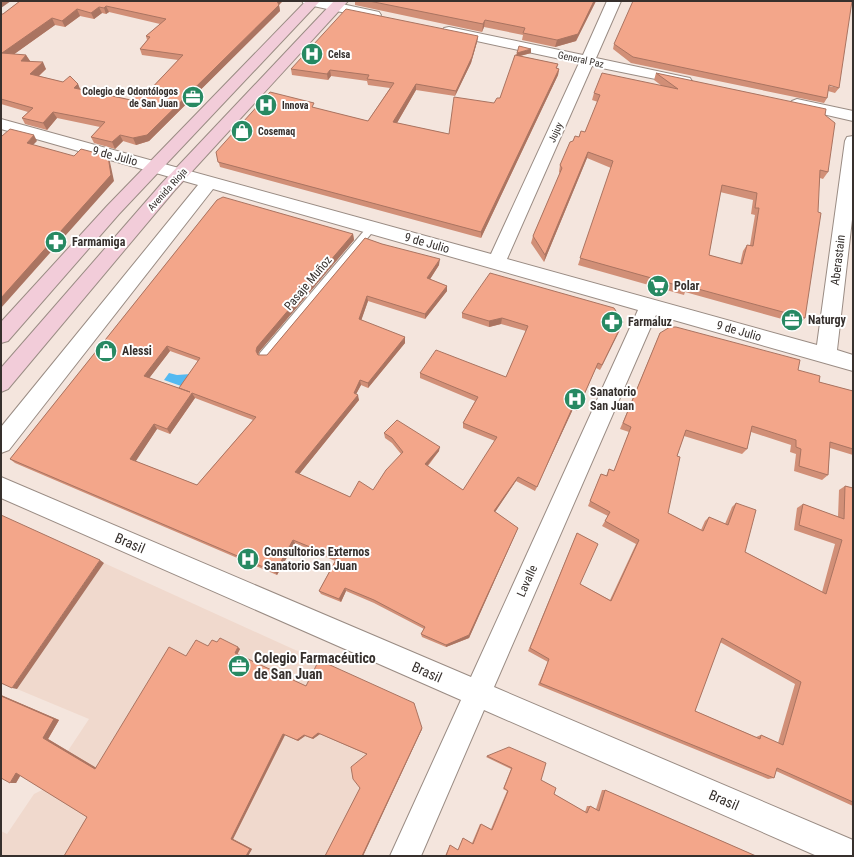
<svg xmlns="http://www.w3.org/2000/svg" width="854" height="857" viewBox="0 0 854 857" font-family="'Roboto Condensed',sans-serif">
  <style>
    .built { fill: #f0d9cd }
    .water { fill: #53b9f1 }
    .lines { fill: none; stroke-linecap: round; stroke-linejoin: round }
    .lane-casing { stroke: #9a8c84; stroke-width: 2 }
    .street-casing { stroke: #9a8c84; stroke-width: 2 }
    .secondary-casing { stroke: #9a8c84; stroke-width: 2 }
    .lane { fill: #fff; fill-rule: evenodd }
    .street { fill: #fff; fill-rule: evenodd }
    .secondary { fill: #f2ccd9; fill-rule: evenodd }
    .wall { fill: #d18f77; fill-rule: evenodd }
    .shaded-wall { fill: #aa7461 }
    .building { fill: #f3a68a; stroke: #aa7461; fill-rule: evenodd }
    .labels { text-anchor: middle; stroke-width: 4; stroke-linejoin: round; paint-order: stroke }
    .far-poi-label { font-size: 10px; font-weight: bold; fill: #36302d; stroke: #fff; text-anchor: start }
    .far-street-label { font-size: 10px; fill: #36302d; stroke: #fff }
    .street-label { font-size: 12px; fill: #36302d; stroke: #fff }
    .poi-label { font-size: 12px; font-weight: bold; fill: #36302d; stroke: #fff; text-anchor: start }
    .near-street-label { font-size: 14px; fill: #36302d; stroke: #fff }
    .near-poi-label { font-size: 14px; font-weight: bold; fill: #36302d; stroke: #fff; text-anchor: start }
  </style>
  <rect width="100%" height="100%" fill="#f4e5dd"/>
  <path class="built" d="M104,563L414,704L326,856H1V831L7,834L34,794L42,790L89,719L17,689Z"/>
  <path class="water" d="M169,373L177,375L191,374L181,386L164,380Z"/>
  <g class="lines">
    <g class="lane-casing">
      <path id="lane" d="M372,224L375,225V229L268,359H260L259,356L260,353L369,225Z"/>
    </g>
    <g class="street-casing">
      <path id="street" d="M302,1H328L379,12L381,15L379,18L374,19L304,4Z
        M607,1H621L596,58L685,77L690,78L692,81L690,84L685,85L592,66L507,259L817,345L845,141L847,137L853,136V211L837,350L853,355V371L656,315L494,687L853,840V856H817L484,710L421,856H390L461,700L1,498V477L471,677L638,310L213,189L9,450L1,453V427L198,185L1,129V119L491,254L579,63L449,35L444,34L442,31L444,28L449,27L583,55Z
        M797,99L853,111V121L792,107L789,104L792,101Z"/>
    </g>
    <g class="secondary-casing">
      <path id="secondary" d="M306,1H320L119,214L8,341L1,343V322L107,206Z
        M334,1H348L174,191L8,389L1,392V368L162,183Z"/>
    </g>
    <use href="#lane" class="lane"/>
    <use href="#street" class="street"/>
    <use href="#secondary" class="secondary"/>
  </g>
  <path class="wall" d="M20,1L279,5L280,11L149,141L136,145L123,141L115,149L94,143L91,137L100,127L57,118L47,130L25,124L22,118L28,112L1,104V14H3ZM109,12L160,24L146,36L147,40L140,49L142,55L178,60L147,93L131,100L80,90L78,84L63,82L39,76L46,69L30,61L26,55L14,54L55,25L65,27L80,16L94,19L102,13L106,14Z
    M355,1H596L576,41L555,47L522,40L523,35L484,27L482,32L355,5Z
    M478,36L477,42L471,63L455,96L416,90L397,123L449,134L494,103L500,98L516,55L517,53H531L520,56L558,64L557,68L559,69L558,75L481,238L220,167L216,152L315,108L368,121L390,88L368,85L367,81L331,76L328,80L292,75L291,69Z
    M614,44L839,88L835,93L828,91L827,98L824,103L631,63L613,49Z
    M656,73L825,115L828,172L823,179L820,178L805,318L800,324L685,292L684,295L578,265L611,168L587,158L544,262L531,243L533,236L560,173L559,172L560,165L573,141L585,132L598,102L592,100L594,93L662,86L654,80ZM720,192L753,200L751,214L755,215L750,245H747L743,251L740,264L709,255Z
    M217,200L353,234L354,240L259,352L258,355H267L365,238L439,265L430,279L447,286V291L425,319L368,301L361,320L405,343L368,388L361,385L356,394L359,400L299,474L350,497L373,490L401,454L392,443L385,438L384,433L439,451L428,466L463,490L495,441L463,428V423L475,401L420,378V373L506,377L526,331L501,324L489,327L462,318V313L623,322L600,370L596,368L577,411L573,409L535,491L516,481L495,512L518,528L469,638L446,647L422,637L421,634L424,629L374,603L346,591L341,602L321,594L319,591L335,561L295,543L277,575L15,463L10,459ZM170,351L198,361L179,388L149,378ZM195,398L253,420L197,485L135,461L157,429L170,434Z
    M660,333L798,370L819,382L853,391V455L830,448L828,475L822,480L794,471L796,454L790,452L791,445L751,432L747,449L742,454L684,436L677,456L668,513L701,530L705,521L709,517L725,524L732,507L736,503L745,552L822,592L835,544L794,530L797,508L803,504L838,517L839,490L845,486L853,488V806L776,771L774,778L768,779L538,685L548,662L528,651L577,533L580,584L610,600L636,544L602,526L608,516L588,506L601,474L606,476L609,469L614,471L629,432L620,429ZM720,642L795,684L778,743L761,735L756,737L695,711Z
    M217,642L240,649L237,654L306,686L422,728V729L363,856H325L360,788L366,754L320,734L313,739L305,736L298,741L285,735L233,839L252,849L248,856H64L87,817L20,775L16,783L1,778V695L59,720L48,739L96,768L186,656Z
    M487,756L541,780L554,794L585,812L587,806H590L596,809L602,790H605L756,856H445L450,845L458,850L463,838L472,843L480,824L491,829L507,791L503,789L511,769L486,757Z"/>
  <path class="shaded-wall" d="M1,1H11L1,8Z
    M276,1H283L279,5L280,11L149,141L136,145L133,138Z
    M594,1H596L576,41L555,47L557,40Z
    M106,6L109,12L106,14L104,8Z
    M99,7L102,13L94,19L91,13Z
    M77,9L80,16L65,27L62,21Z
    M52,18L55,25L6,60L2,53Z
    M485,20L484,27L482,32L483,24Z
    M478,36L477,42L471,63L455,96L456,91Z
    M531,49V53L516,57L517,53Z
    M26,55L30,61H21Z
    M43,62L46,69L34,80L30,74Z
    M559,69L558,75L481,238V232Z
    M330,70L331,76L328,80L327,74Z
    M78,84L81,91L74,88Z
    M416,84V90L394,128L393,122Z
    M53,112L57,118L47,130L43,123Z
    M34,135L37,141L30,148L27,143Z
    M120,135L123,141L115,149L112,142Z
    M588,152L587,158L544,262L545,255Z
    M108,156L110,162L114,181L1,308V298Z
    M353,234L354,240L259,352L258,356L256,351L257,347Z
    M440,259L439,265L427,284V278Z
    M447,286V291L425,319V314Z
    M367,296L368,301L360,324L359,319Z
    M502,318L501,324L489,327V321Z
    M623,322L621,328L600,370L602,365Z
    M405,337V343L368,388V383Z
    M167,346L170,351L147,381L144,376Z
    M360,380L361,385L354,398V393Z
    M192,393L195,398L170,434L167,429Z
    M358,395L359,400L297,477L295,472Z
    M574,404L573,409L535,491L537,487Z
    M154,424L157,429L134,464L130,459Z
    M440,447L439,451L425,468V464Z
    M518,477L516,481L493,515L494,511Z
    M518,528L469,638L446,647V645Z
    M293,540L295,543L277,575L275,572Z
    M100,560L104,563L17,689L12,688Z
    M345,588L346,591L341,602L339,599Z
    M238,647L240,649L237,655L235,653Z
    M1,695L59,720L48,739L100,770L95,769L43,738L1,696Z
    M422,728V729L363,856H362Z
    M318,733L320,734L313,739L312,738Z
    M283,734L285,735L233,839L252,849L248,856H246L231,839Z
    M304,735L305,736L298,741L297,740Z
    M16,773H22L16,783H10Z"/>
  <path class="building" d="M20,1H277L279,5L147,135L133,138L120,135L112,142L91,137L105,122L53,112L43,123L22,118L33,108L1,99V14H3ZM106,6L166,19L146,36L150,37L140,49L183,55L147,93L139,91L131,100L74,88L78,84L70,76L63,82L30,74L43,62L21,61L26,55L2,53L52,18L62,21L77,9L91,13L99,7L104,8Z
    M369,1H594L578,34L557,40L523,33L525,28L485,20L483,24Z
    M633,1H852L839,88L829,85L827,98L633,57L614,44Z
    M346,9L478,36L472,57L456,91L416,84L393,122L449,134L454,97L494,103L497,98H500L515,55L558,64L556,68L559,69L481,232L218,162L216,152L270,92L314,103L312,107L368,121L394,83L367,79L369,75L330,70L327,74L291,69Z
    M519,46L531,49L517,53Z
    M602,73L678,89L656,73L826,109L825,115L835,123L828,172L820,170L818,212L821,213L805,318L687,286V288L580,258L613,161L588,152L545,255L533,236L562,168L560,165L570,142L573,141L575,136L579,137L581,131L585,132L600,95L594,93ZM722,185L757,193L755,208H759L753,246L747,245L742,264L709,255Z
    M10,129L34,135L27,143L74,156L81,149L108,156L111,175L1,298V136H2Z
    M223,197L353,234L257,347L256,351L258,355H267L365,238L382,244L440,259L427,278L447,286L425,314L367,296L359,319L405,337L368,383L360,380L354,393L358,395L295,472L350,497L359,481L373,490L386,470L403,452L392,438L384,433L397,420L440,447L425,464L463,490L497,437L463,423L478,397L420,373L436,350L506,377L528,326L502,318L489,321L462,313L490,273L614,308L623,322L602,365L598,363L579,406L574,404L537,487L518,477L494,511L518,528L469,635L446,645L421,634L425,627L374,600L345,588L339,599L319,591L337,558L293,540L275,572L10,459L217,200ZM167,346L200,358L179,388L190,392L144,376ZM192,393L256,417L197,485L130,459L154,424L167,429Z
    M670,327H676L800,360L798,370L820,376L819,382L853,391V449L830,442L828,475L799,466L801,449L796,447V440L752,426L747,449L686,430L677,456L680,457L668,513L703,531L709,517L728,525L736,503L756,510L745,552L826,594L842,540L799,525L803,504L844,519L845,486L853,488V802L777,768L774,778L540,683L549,659L530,648L577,533L598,544L580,584L611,601L639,540L605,521L610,512L590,501L601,474L607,476L609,469L614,471L631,427L623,423L660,333ZM722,638L801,682L783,745L761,735L760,739L695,711Z
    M1,515L100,560L12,688L1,683Z
    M220,638L238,647L235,653L306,686L319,660L414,703L422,728L362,856H325L360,788L353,779L351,767L367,754L318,733L312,738L304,735L297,740L283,734L231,839L250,849L246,856H64L87,817L16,773L10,783L1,778V696L54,719L43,738L95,769L169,647L186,656L196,640L208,646L212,640L217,642Z
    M509,747L546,763L541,780L556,788L554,794L587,813L590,806L599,811L605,790L756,856H446L450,845L458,850L463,838L473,844L481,824L492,830L508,791L504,788L512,768L487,756Z"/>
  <defs>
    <g id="hospital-disc" transform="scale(1.15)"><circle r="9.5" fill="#278962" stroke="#fff"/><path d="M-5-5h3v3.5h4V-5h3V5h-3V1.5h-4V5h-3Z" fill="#fff"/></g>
    <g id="office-disc" transform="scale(1.15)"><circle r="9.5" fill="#278962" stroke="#fff"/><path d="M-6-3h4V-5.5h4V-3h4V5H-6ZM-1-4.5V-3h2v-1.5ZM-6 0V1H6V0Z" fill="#fff"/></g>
    <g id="shop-disc" transform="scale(1.15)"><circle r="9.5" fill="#278962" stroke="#fff"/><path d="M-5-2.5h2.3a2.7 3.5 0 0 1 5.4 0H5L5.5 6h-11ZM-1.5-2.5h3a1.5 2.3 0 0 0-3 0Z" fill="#fff"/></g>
    <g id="pharmacy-disc" transform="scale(1.15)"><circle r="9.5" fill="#278962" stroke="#fff"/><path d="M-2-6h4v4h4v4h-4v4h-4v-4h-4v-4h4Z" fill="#fff"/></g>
    <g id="supermarket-disc" transform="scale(1.15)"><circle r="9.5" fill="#278962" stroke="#fff"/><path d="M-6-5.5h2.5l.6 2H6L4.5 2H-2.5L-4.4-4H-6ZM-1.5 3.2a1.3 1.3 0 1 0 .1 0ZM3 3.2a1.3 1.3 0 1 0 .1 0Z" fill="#fff"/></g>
  </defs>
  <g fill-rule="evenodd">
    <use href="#hospital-disc" x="312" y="54"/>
    <use href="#office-disc" x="193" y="97"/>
    <use href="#hospital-disc" x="266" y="105"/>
    <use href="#shop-disc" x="242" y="131"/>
    <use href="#pharmacy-disc" x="56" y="242"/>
    <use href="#supermarket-disc" x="658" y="286"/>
    <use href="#office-disc" x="792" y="320"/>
    <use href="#pharmacy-disc" x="612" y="322"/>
    <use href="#shop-disc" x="106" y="351"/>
    <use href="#hospital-disc" x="575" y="399"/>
    <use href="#hospital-disc" x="248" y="559"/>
    <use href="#office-disc" x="239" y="666"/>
  </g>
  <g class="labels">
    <g class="far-poi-label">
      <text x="328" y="58">Celsa</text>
      <text x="178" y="95" text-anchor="end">Colegio de Odontólogos<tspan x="178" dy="12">de San Juan</tspan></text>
      <text x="282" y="109">Innova</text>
      <text x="258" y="135">Cosemaq</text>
    </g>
    <g class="far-street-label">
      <text transform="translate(581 59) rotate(12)" y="4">General Paz</text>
      <text transform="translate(555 132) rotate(-66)" y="4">Jujuy</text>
      <text transform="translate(167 189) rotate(-48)" y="4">Avenida Rioja</text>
    </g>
    <g class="street-label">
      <text transform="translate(115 156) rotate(15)" y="4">9 de Julio</text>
      <text transform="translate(427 243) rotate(16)" y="4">9 de Julio</text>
      <text transform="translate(838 260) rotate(-83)" y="4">Aberastain</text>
      <text transform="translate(308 283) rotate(-50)" y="4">Pasaje Muñoz</text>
      <text transform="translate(739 331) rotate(16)" y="4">9 de Julio</text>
      <text transform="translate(527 581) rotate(-66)" y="4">Lavalle</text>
    </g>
    <g class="poi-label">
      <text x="72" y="246">Farmamiga</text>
      <text x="674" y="290">Polar</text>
      <text x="808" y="324">Naturgy</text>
      <text x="628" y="326">Farmaluz</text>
      <text x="122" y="355">Alessi</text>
      <text x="590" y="396">Sanatorio<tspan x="590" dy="14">San Juan</tspan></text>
      <text x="264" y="556">Consultorios Externos<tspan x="264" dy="14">Sanatorio San Juan</tspan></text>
    </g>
    <g class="near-street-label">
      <text transform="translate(130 543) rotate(23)" y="5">Brasil</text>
      <text transform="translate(427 672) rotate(24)" y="5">Brasil</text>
      <text transform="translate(724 800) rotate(23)" y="5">Brasil</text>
    </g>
    <g class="near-poi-label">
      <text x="254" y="663">Colegio Farmacéutico<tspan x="254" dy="16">de San Juan</tspan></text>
    </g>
  </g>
  <rect width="854" height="857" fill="none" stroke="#36302d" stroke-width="4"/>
</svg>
